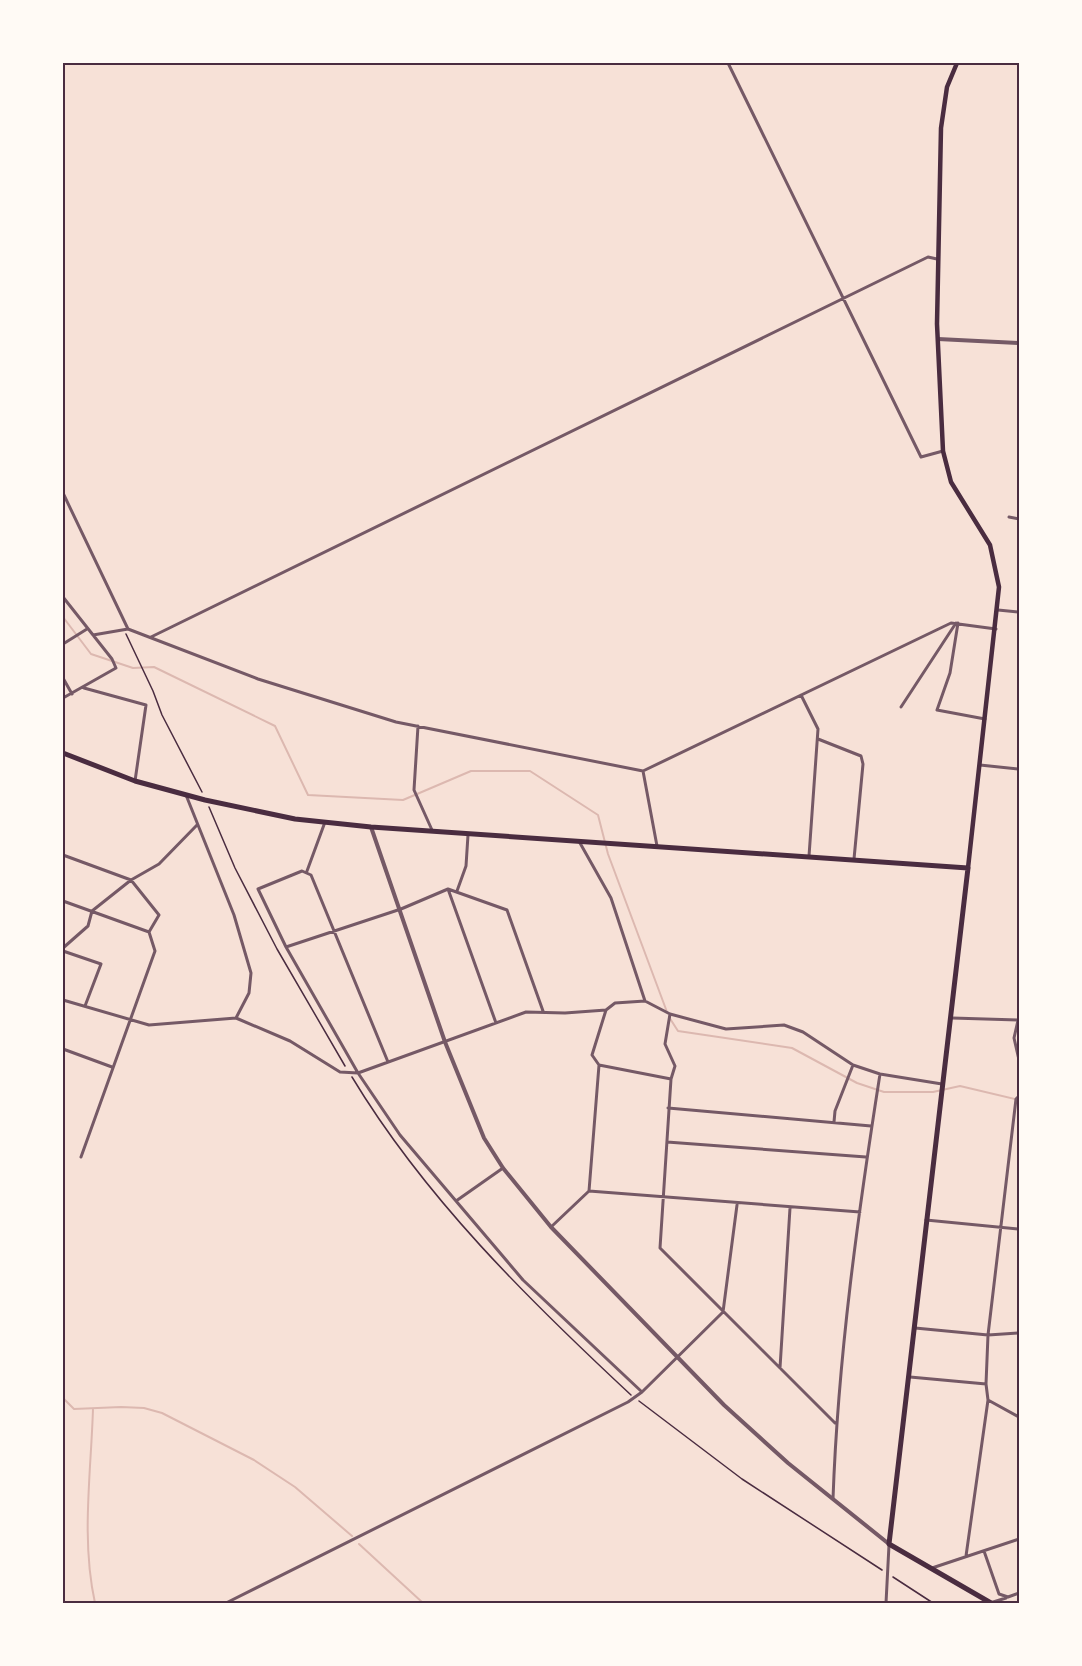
<svg xmlns="http://www.w3.org/2000/svg" width="1082" height="1666" viewBox="0 0 1082 1666" font-family="'Golos Text',sans-serif">
  <style>
    .lines { fill: none; stroke-linecap: round; stroke-linejoin: round }
    .stream { stroke: #dcb8b0; stroke-width: 2 }
    .path { stroke: #4a2c40; stroke-width: 1.5 }
    .minor { stroke: #755966; stroke-width: 3 }
    .tertiary { stroke: #755966; stroke-width: 4 }
    .secondary { stroke: #4a2c40; stroke-width: 4.5 }
    .primary { stroke: #4a2c40; stroke-width: 5 }
    .neatline { fill: none; stroke: #4a2c40; stroke-width: 2 }
  </style>
  <rect width="100%" height="100%" fill="#f7e1d7"/>
  <g class="lines">
    <path class="stream" d="M63,617L91,654L133,668L154,667L275,726L308,795L403,800L471,771H530L598,815L608,854L667,1012
      M669,1017L678,1031L792,1048L857,1083L884,1092H933L960,1086L1019,1100
      M63,1398L74,1409L121,1407L144,1408L162,1413L254,1460L295,1487L352,1536
      M93,1409C91,1473 81,1540 95,1603
      M359,1544L423,1603"/>
    <path class="path" d="M126,634L153,691L162,715L202,792
      M209,807L235,868L277,949L345,1066
      M352,1077C425,1198 528,1299 631,1395
      M639,1401L742,1479L882,1570
      M893,1577L933,1603"/>
    <path class="minor" d="M728,63L921,457L943,451
      M63,493L128,629
      M1009,517L1019,519
      M63,597L112,659L116,668L63,698
      M998,610L1019,612
      M958,623L950,673L937,710L985,719
      M93,635L128,629L258,679L396,722L643,771L951,623L996,629
      M151,637L928,257L937,259
      M63,644L87,629
      M63,678L72,694
      M84,688L146,705L135,781
      M801,695L818,729L809,856
      M901,707L956,623
      M418,726L414,790L432,830
      M818,739L861,756L863,764L854,859
      M980,765L1019,769
      M643,771L657,846
      M186,795L234,915L251,973L249,993L236,1018
      M580,843L611,898L645,1001L670,1014L726,1029L784,1025L803,1032L853,1065L880,1074L942,1084
      M63,855L131,880L159,915L149,932L155,951L81,1157
      M307,871L325,822
      M448,889L496,1023
      M457,891L466,866L468,835
      M63,901L149,932
      M286,947L401,909L448,889L507,910L543,1011
      M63,948L88,926L92,911L131,880L159,864L197,825
      M63,951L101,964L85,1006
      M63,1000L149,1025L236,1018L290,1041L340,1072L358,1073L526,1012L565,1013L606,1010L615,1003L645,1001
      M670,1014L665,1044L675,1066L671,1079
      M1019,1016L1014,1038L1019,1060
      M952,1018L1019,1020
      M63,1049L112,1067
      M388,1062L311,875L302,871L258,889L286,947L358,1073L400,1135L523,1280L642,1392
      M599,1065L671,1079L660,1248L835,1423
      M668,1108L871,1126
      M834,1122L835,1111L853,1065
      M667,1142L866,1157
      M589,1191L860,1212
      M456,1201L503,1168
      M926,1220L1019,1229
      M551,1227L589,1191L599,1065L592,1055L606,1010
      M915,1328L988,1335L1019,1333
      M780,1368L790,1208
      M910,1377L986,1384
      M988,1400L1019,1417
      M833,1499C838,1357 858,1214 880,1074
      M984,1551L999,1594L1008,1597L1019,1593
      M966,1556L988,1400L986,1384L988,1335L1016,1099L1019,1096
      M932,1568L1019,1539
      M226,1603L628,1402L642,1392L723,1312L737,1205
      M886,1603L889,1545
      M990,1603L1006,1598"/>
    <path class="tertiary" d="M938,339L1019,343
      M371,827L445,1042L484,1138L503,1168L551,1227L724,1405L788,1463L889,1544"/>
    <path class="secondary" d="M957,63L947,87L941,128L937,324L943,451L951,482L990,545L999,587L968,868"/>
    <path class="primary" d="M63,753L135,781L205,800L295,819L371,827L968,868L889,1544L991,1603"/>
  </g>
  <rect width="1082" height="1666" fill="none" stroke="#fffaf5" stroke-width="129"/>
  <rect x="64" y="64" width="954" height="1538" class="neatline"/>
</svg>
